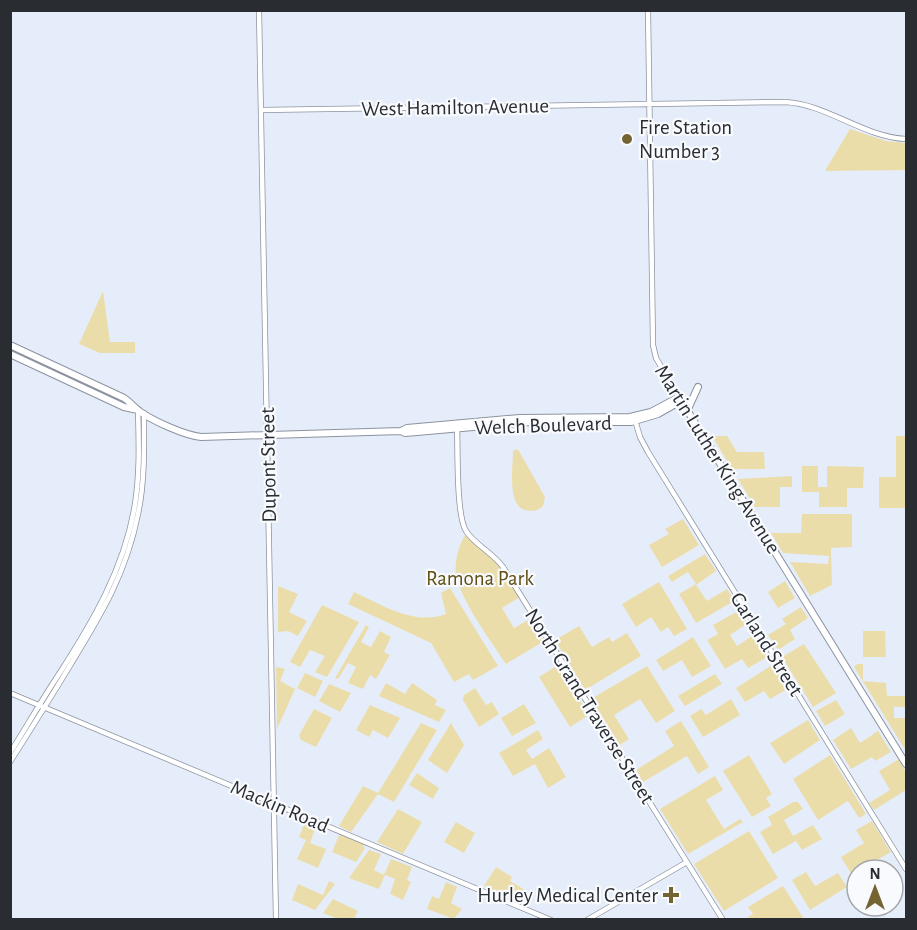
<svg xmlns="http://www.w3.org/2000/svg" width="917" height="930" viewBox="0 0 917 930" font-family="'Alegreya Sans',sans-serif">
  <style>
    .green { fill: #ebddaa }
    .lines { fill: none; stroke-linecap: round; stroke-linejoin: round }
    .minor-casing { stroke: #8c939f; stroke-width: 6 }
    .major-casing { stroke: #8c939f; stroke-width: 8 }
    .minor { stroke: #fff; stroke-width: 4.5 }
    .major { stroke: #fff; stroke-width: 6 }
    .poi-dot { fill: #736432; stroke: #f8fafd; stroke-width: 2 }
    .labels { text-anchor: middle; stroke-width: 4.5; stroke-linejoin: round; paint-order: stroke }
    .street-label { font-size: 21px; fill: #292c31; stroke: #f8fafd }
    .poi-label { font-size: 21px; fill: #292c31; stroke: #f8fafd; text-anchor: start }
    .park-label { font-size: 21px; fill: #605013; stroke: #f8fafd }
  </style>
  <rect width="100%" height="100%" fill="#e6edfa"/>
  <path class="green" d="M850,129L886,141L906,143V170L826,171V169Z
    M103,291L110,342H135V353H100L79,344Z
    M712,436H727L737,452H764L765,469H732Z
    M896,436H906V508H879V477H896Z
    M516,449L519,451L545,497L543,506C538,511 532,512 525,510C507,505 513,467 513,451Z
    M802,466H818V487H827V466L864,467L863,488H847V507H819V492H802Z
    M792,476V487H780V507H755L738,479Z
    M802,514H852V547L831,548L832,585L810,596L790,562L828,564L829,556L783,553L771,533H801Z
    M683,519L699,545L662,567L649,545L669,534L665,529Z
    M465,535C490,551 504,573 520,597L502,608L514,628L532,618L546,640L506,664C492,643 460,599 456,575C454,564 459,544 465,535Z
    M705,554L716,571L696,585L707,601L727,589L734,601L696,623L679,594L696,584L688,572L672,582L668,576Z
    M785,581L795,598L778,608L768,592Z
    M659,582L687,629L674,636L668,627L661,632L651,617L636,627L622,604Z
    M278,586L298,594L289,612L307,621L298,636L288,631L278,632Z
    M450,588L498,666L473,680L469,674L454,682L431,643L348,604L354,592C382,605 415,626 446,614L441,593Z
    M322,605L359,622L327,677L315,672L325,656L310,650L300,667L290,662Z
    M801,607L808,618L790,630L795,639L778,650L768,635L786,624L782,619Z
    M740,610L748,623L730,635L737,646L755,634L769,656L748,668L742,659L725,669L707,640L718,634L713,625Z
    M366,625L369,627L361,642L371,647L380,631L391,637L384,652L390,655L376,679L370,675L363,689L348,683L356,667L348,663L338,679L335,678Z
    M579,626L592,647L609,637L612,642L627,633L641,656L585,690L555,640Z
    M863,631H885L886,657H863Z
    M693,637L711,666L692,677L682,660L663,671L656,660Z
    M804,644L836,693L813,707L782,657Z
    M774,664L789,688L770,699L764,691L745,702L736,688Z
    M857,664H863V681L886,683L887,696H906V707H894V718H906V751L854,667Z
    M558,665L589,715L570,727L539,677Z
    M647,666L675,711L656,723L640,699L614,715L629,739L620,745L591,699Z
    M276,667L285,669L280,681L295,689L277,729Z
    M305,673L323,681L315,697L297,688Z
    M715,674L722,684L685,706L678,696Z
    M386,683L405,694L412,683L437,700L435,705L446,710L439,722L379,696Z
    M329,684L351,693L340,712L319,701Z
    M475,688L486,705L492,702L499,714L479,727L463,700L464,695Z
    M731,699L740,715L703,737L690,716L701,709L706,715Z
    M836,700L845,714L825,726L816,711Z
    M524,704L536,723L512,736L501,718Z
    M370,705L400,718L388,738L373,730L369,737L356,730Z
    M314,709L332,718L316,747L301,740L299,735Z
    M808,720L820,740L784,764L770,743Z
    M681,721L709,767L698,774L687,756L643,782L636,770L674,746L665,731Z
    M421,723L437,730L394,802L378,794L351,832L339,826L363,786L378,793Z
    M451,723L464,745L447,773L428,760Z
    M851,728L860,743L878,731L891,752L875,761L872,757L851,769L833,740Z
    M538,730L543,739L526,750L532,759L549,748L566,777L548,788L535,764L513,776L499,753Z
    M749,755L772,794L766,798L771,806L752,817L723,771Z
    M830,755L866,814L859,818L848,801L818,820L793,779Z
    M899,759L906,772V790L874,810L869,803L890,790L879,771Z
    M417,773L439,788L433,799L409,785Z
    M715,776L723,790L706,800L724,829L740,819L743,822L688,854L660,809Z
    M793,802H798L803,809L784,820L793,836L813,825L822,839L802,850L796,841L773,854L760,832L772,825L768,817Z
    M398,809L422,822L403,854L377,842Z
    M306,820L317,824L310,843L326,849L318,868L297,859L306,840L299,837Z
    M872,821L891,852L868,865L870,870H857V883L841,857L864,843L856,830Z
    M456,822L475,833L464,853L444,842Z
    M749,831L778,878L724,911L694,864Z
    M340,833L365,844L363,847L365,848L356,862L332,852Z
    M369,850L381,854L374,870L384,875L391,859L412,867L407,880L411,882L403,900L390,894L395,879L385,875L379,889L349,878Z
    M496,867L512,877L510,881L525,890L518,901L484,886Z
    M806,872L815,886L838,873L847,887L810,910L792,880Z
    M329,881L335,884L315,910L292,900L298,884L323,895Z
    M446,882L457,887L451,903L462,909L454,919L427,909L432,896L439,899Z
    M783,886L804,919H749L748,917L753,914L748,907Z
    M333,899L358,911L354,919H338L323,913Z"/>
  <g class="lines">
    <g class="minor-casing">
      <path id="minor" d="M259,10L276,920
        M648,10L653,345L656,358L679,397
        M261,110L785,102C827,104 863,137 906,139
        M635,420L640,437L648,452L906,869
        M457,427C458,449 456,515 466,531C474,544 493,553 503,567L723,920
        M10,693L551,920
        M10,753C27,726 43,698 61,671C93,621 123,570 134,510C140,477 139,444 138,410
        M10,762C31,729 51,697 71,664C102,613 126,574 138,514C145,481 144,447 144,413
        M587,920L687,862"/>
    </g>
    <g class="major-casing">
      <path id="major" d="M10,345L124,398C130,402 134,407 139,411C153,421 184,435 201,437L401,431L407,428L520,418L630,417L651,412L679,397L906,764
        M10,354L124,407L138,410
        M687,411L698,387
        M401,431L405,433L417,432L530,422H631L658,414L681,401"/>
    </g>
    <use href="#minor" class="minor"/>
    <use href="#major" class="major"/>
  </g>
  <g class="poi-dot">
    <circle cx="627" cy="139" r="6"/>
    <path d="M668 886h6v6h6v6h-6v6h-6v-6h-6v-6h6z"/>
  </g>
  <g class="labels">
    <g class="street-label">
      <text transform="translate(455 107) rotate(-1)" y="7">West Hamilton Avenue</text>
      <text transform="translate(543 425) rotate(-2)" y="7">Welch Boulevard</text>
      <text transform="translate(718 459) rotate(58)" y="7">Martin Luther King Avenue</text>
      <text transform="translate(268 465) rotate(-91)" y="7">Dupont Street</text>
      <text transform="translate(767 644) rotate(58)" y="7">Garland Street</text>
      <text transform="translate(590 706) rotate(58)" y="7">North Grand Traverse Street</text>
      <text transform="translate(280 806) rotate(23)" y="7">Mackin Road</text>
    </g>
    <g class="poi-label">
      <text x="639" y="134">Fire Station<tspan x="639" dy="24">Number 3</tspan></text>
      <text x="658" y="902" text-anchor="end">Hurley Medical Center</text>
    </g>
    <g class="park-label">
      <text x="480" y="585">Ramona Park</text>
    </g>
  </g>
  <rect width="917" height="930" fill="none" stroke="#292c31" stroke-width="24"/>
  <g transform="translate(875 888)"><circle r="28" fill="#f8fafd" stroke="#a5a8ab" stroke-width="1.5"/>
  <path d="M0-4.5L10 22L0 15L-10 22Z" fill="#736432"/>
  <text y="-9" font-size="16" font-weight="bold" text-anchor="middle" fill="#292c31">N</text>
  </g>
</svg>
